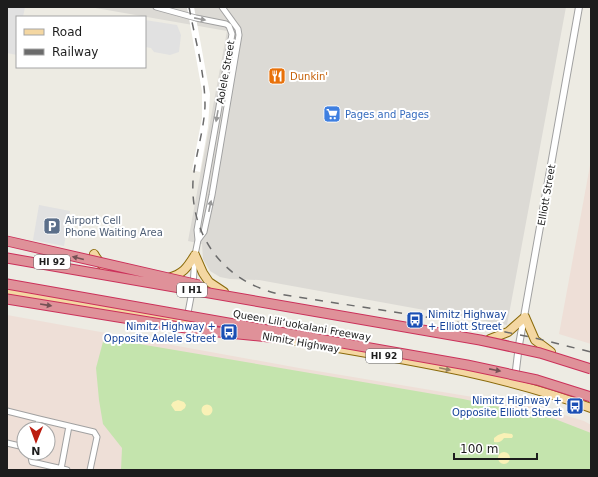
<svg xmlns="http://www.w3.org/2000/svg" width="598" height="477" viewBox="0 0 598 477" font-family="'DejaVu Sans',sans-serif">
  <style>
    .military { fill: #eedfd7; fill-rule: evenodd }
    .airport { fill: #dcdad5 }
    .grass { fill: #c4e4ad }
    .sand { fill: #f9f1b6 }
    .parking { fill: #e1e1e1 }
    .pier { fill: #fff }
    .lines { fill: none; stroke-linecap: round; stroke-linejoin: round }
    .minor-casing { stroke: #a1a1a1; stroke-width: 7 }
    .tertiary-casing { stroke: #a1a1a1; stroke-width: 8 }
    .primary-casing { stroke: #8a6a0b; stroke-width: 10 }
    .minor { stroke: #fff; stroke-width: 5 }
    .tertiary { stroke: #fff; stroke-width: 6 }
    .primary { stroke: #f4d7a2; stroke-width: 8 }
    .rail { stroke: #6b6b6b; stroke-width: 1.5; stroke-dasharray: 8 8; stroke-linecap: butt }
    .motorway-bridge-casing { stroke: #cb315a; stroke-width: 11; stroke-linecap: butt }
    .motorway-bridge { stroke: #df9199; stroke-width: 9 }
    .oneway { fill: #999 }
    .oneway2 { fill: #745155 }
    .oneway3 { fill: #938366 }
    .labels { text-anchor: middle; stroke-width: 4; stroke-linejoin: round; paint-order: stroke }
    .shield { fill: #fff; stroke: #616161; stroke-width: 1 }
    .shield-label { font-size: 9px; font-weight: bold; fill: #1d1d1d }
    .street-label { font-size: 10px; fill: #1d1d1d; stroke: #fff }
    .food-label { font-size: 10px; fill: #c56008; stroke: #fff; text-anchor: start }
    .shop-label { font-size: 10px; fill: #366cbe; stroke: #fff; text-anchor: start }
    .service-label { font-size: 10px; fill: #4e5e75; stroke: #fff; text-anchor: start }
    .transit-label { font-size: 10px; fill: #164399; stroke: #fff; text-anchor: end }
  </style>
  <rect width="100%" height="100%" fill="#edebe3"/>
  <path class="military" d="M591,160V344L559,334Z
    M7,315L299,368L545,409L584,421L591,425V470H7ZM24,429H48V453H24Z"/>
  <path class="airport" d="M90,7H566L507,325L259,280L230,279L220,277L210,271L203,259L202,244L188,241L227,31Z"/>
  <path class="grass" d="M104,338L463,399L555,419L591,433V470H121L122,448L103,424L99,400L96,368Z"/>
  <path class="sand" d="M178,400L184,402L186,405L185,408L181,411H175L171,405L173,402Z
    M201.5 410a5.5 5.5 0 1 1 11 0a5.5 5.5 0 1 1-11 0Z
    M504,433L512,434L513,436L512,438H504C501,442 499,443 494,442V438L498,435Z
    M498 458a6 6 0 1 1 12 0a6 6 0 1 1-12 0Z"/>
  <path class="parking" d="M7,7H25L23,17H17V55L7,53Z
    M145,20L177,25L181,35L179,52L170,55L154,52L151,48L145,47Z
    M39,205L70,211L64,246L33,240Z"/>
  <path class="pier" d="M187,7H194L210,94L208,127L200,172L192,170L202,118V91Z"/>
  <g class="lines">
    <g class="minor-casing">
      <path id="minor" d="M156,7L196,18L226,24L229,26L232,34L197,230L198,240L195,255L193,286L187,318
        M198,240L204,232L212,195L239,35L238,29L222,7
        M7,411L39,419L94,432L97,437L90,470
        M37,429L39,419
        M7,443L24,447
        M31,453V457L32,462L67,470
        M61,469L69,426"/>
    </g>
    <g class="tertiary-casing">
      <path id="tertiary" d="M515,378L519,345L579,7"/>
    </g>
    <g class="primary-casing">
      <path id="primary" d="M94,254C99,263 104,268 112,273
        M195,255L203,273L209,282L224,292
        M168,278C183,274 187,268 195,255
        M7,290L237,330
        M274,337C380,356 490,370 591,408
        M490,339L508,332L525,317L535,340L551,352"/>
    </g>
    <use href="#minor" class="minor"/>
    <use href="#tertiary" class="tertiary"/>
    <use href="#primary" class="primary"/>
    <path class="rail" d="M189,7C195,39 205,73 205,106C204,131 195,156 193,181C190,237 225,282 279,294L451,321L535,338L591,352"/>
    <g class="motorway-bridge-casing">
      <path id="motorway-bridge" d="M7,241L199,285
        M7,258L480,340L540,353L591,369
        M7,284L467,365L537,380L591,397
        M7,299L198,330L279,338"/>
    </g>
    <use href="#motorway-bridge" class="motorway-bridge"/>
  </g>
  <defs><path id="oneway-solid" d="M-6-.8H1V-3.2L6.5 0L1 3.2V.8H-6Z"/></defs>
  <g class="oneway">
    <use href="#oneway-solid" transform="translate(200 19) rotate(11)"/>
    <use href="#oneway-solid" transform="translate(217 116) rotate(100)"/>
    <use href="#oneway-solid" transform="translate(210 206) rotate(-78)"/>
  </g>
  <g class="oneway2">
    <use href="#oneway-solid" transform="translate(78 258) rotate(-166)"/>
    <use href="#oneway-solid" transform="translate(46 305) rotate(9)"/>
    <use href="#oneway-solid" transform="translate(495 370) rotate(11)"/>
  </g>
  <use class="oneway3" href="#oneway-solid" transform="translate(445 369) rotate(12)"/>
  <defs>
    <g id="restaurant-square" transform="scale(0.9)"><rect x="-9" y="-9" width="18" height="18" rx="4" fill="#e8710a" stroke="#fff"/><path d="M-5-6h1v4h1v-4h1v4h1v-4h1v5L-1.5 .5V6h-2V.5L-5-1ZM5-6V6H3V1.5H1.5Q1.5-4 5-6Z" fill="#fff"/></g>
    <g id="supermarket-square" transform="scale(0.9)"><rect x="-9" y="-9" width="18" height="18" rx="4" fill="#3f7fe0" stroke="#fff"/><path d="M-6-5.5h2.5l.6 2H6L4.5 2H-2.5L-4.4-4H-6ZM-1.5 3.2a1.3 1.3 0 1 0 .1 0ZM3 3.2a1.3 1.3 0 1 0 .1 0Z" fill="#fff"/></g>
    <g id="parking-square" transform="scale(0.9)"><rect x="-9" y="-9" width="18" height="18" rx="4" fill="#5c6f8a" stroke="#fff"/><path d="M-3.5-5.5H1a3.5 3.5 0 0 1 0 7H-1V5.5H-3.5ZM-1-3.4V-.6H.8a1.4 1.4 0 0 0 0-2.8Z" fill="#fff"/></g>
    <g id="bus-square" transform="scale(0.9)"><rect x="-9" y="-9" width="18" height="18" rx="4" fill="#1a4fb4" stroke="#fff"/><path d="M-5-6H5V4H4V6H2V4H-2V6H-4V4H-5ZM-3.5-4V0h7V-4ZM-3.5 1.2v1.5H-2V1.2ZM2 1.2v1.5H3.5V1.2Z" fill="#fff"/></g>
  </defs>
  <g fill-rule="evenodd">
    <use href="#restaurant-square" x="277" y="76"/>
    <use href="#supermarket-square" x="332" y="114"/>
    <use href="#parking-square" x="52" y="226"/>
    <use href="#bus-square" x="415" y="320"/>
    <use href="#bus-square" x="229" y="332"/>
    <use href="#bus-square" x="575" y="406"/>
  </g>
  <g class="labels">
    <g class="shield">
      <rect x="34" y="255" width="36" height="14" rx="3"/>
      <rect x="177" y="283" width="30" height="14" rx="3"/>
      <rect x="366" y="349" width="36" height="14" rx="3"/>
    </g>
    <g class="shield-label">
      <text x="52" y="265">HI 92</text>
      <text x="192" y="293">I H1</text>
      <text x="384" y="359">HI 92</text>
    </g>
    <g class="street-label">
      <text transform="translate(225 72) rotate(-80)" y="4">Aolele Street</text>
      <text transform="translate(546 195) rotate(-80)" y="4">Elliott Street</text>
      <text transform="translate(302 325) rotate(10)" y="4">Queen Liliʻuokalani Freeway</text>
      <text transform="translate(301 342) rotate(10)" y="4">Nimitz Highway</text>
    </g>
    <g class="food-label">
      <text x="290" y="80">Dunkin'</text>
    </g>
    <g class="shop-label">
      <text x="345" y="118">Pages and Pages</text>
    </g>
    <g class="service-label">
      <text x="65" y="224">Airport Cell<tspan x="65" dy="12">Phone Waiting Area</tspan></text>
    </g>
    <g class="transit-label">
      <text x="428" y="318" text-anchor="start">Nimitz Highway<tspan x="428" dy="12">+ Elliott Street</tspan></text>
      <text x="216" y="330">Nimitz Highway +<tspan x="216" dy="12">Opposite Aolele Street</tspan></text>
      <text x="562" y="404">Nimitz Highway +<tspan x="562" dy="12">Opposite Elliott Street</tspan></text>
    </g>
  </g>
  <rect width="598" height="477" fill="none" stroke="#1d1d1d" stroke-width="16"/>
  <rect x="16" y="16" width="130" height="52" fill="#ffffff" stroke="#a5a5a5"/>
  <rect x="24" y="29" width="20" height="6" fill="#f4d7a2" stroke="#a5a5a5"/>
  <text x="52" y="36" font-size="12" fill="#1d1d1d">Road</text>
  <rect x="24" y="49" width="20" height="6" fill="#6b6b6b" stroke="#a5a5a5"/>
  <text x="52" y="56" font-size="12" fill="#1d1d1d">Railway</text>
  <g transform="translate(36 441) rotate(181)"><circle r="19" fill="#ffffff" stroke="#a5a5a5"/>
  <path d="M0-3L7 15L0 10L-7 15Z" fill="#bb1c0f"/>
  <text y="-6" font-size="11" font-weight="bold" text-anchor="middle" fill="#1d1d1d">N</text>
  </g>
  <path d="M454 453v6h83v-6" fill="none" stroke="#1d1d1d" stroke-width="2"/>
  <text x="460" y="453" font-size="12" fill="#1d1d1d" stroke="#ffffff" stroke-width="3" paint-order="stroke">100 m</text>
</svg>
